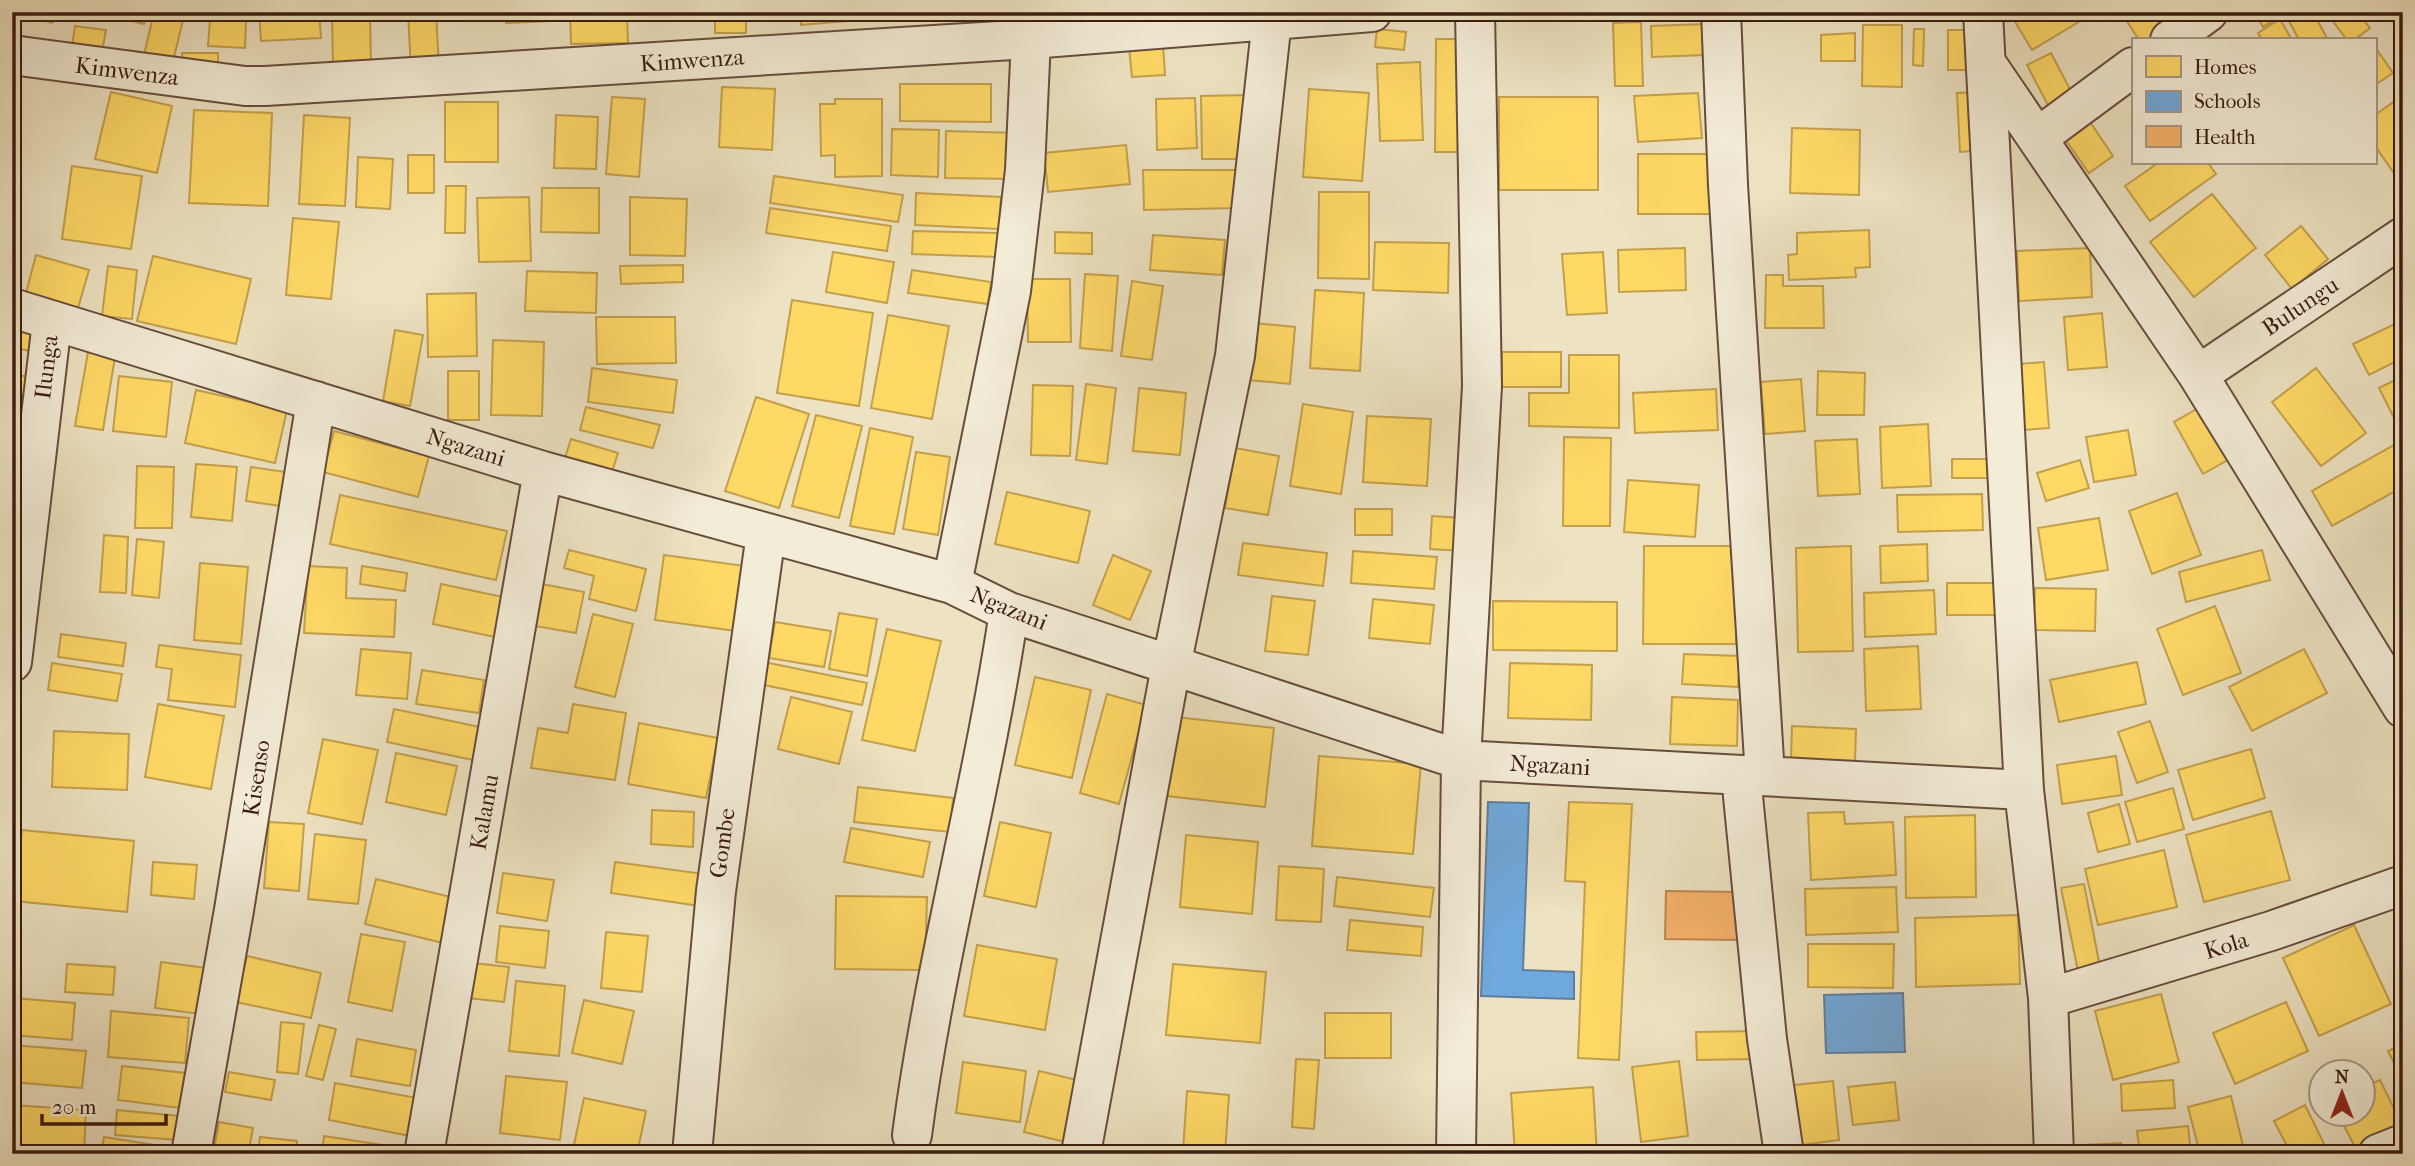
<svg xmlns="http://www.w3.org/2000/svg" width="2415" height="1166" viewBox="0 0 2415 1166" font-family="'IM FELL French Canon',serif">
  <style>
    .homes { fill: #ffd966; stroke: #c4a04c; stroke-width: 2 }
    .schools { fill: #6fa8dc; stroke: #5f7e9f; stroke-width: 2 }
    .health { fill: #f6b26b; stroke: #be8550; stroke-width: 2 }
    .lines { fill: none; stroke-linecap: round; stroke-linejoin: round }
    .minor-casing { stroke: #684d3c; stroke-width: 42 }
    .minor { stroke: #f3ecd7; stroke-width: 38 }
    .labels { text-anchor: middle; stroke-width: 7; stroke-linejoin: round; paint-order: stroke }
    .street-label { font-size: 23px; fill: #3b1b10; stroke: #f3ecd7 }
  </style>
  <rect width="100%" height="100%" fill="#ede2c1"/>
  <filter id="stains"><feTurbulence type="fractalNoise" baseFrequency=".00286" numOctaves="4"/><feColorMatrix values="0 0 0 0 .2 0 0 0 0 .09 0 0 0 0 .02 0 0 0 .5 -.17"/></filter>
  <radialGradient id="worn" r=".72"><stop offset=".6" stop-color="#630" stop-opacity="0"/><stop offset="1" stop-color="#630" stop-opacity=".3"/></radialGradient>
  <path class="homes" d="M12,12H20L17,26L12,25Z
    M31,12H56L52,23L30,16Z
    M62,12H84L82,21L61,17Z
    M106,12H146L144,24L106,15Z
    M154,12H185L173,61L144,55Z
    M259,12H319L321,38L261,41Z
    M332,12H370L371,69L333,70Z
    M408,12H436L439,68L411,70Z
    M505,12H551V21L506,23Z
    M570,12H627L628,43L571,44Z
    M715,12H746V33H715Z
    M800,12H871V19L801,25Z
    M881,12H918L919,14L882,18Z
    M2009,12H2084L2087,17L2032,50Z
    M2121,12H2175L2181,21L2151,40H2139Z
    M2254,12H2287L2263,27Z
    M2305,12H2313L2328,40H2299L2289,21Z
    M2343,12H2357L2370,28L2354,40H2347L2332,20Z
    M210,19L246,21L245,48L208,46Z
    M2280,19L2292,40H2262L2258,33Z
    M1641,22L1643,86H1615L1613,23Z
    M1705,24L1706,55L1652,57L1651,26Z
    M1863,25H1902V87L1862,86Z
    M75,26L106,30L101,57L71,53Z
    M1377,29L1406,32L1404,50L1375,47Z
    M1914,29H1924L1923,66L1913,65Z
    M1948,30H1970V70H1948Z
    M1855,33V61H1821V35Z
    M1436,39H1466L1464,152H1435Z
    M1163,45L1165,75L1132,77L1129,47Z
    M2375,47L2393,73L2375,85Z
    M182,53H218V73H182Z
    M2051,53L2075,99L2051,111L2027,65Z
    M1420,62L1423,140L1380,141L1377,64Z
    M900,84H991V122L900,121Z
    M722,87L775,89L772,150L719,147Z
    M1309,89L1369,93L1362,181L1303,177Z
    M111,92L172,106L157,173L95,159Z
    M1980,92L1983,150L1960,152L1957,93Z
    M1698,93L1702,138L1638,142L1634,96Z
    M1247,95L1248,159H1202L1201,96Z
    M2402,96H2403V186L2375,146V115Z
    M612,97L645,99L639,177L606,174Z
    M1499,97H1598V190H1499Z
    M1195,98L1197,148L1157,150L1156,99Z
    M835,99H882V176L835,177V155L821,156L820,104H835Z
    M445,102H498V162H445Z
    M194,110L272,113L268,206L189,203Z
    M304,115L350,118L345,206L299,204Z
    M556,115L598,117L596,169L554,168Z
    M2090,122L2113,156L2089,173L2065,139Z
    M1792,128L1860,130L1859,195L1790,193Z
    M892,129L939,130L938,177L891,175Z
    M946,131L1018,133L1017,179L945,178Z
    M1126,145L1130,184L1048,192L1044,153Z
    M1638,154H1710V214H1638Z
    M408,155H434V193H408Z
    M358,157L393,159L390,209L356,207Z
    M2158,163H2208L2216,174L2150,221L2125,186Z
    M72,166L142,176L131,249L62,239Z
    M1143,170H1238V208L1144,210Z
    M774,176L903,195L898,222L770,203Z
    M446,186H466L465,233H445Z
    M542,188H599V233L541,232Z
    M1319,192H1369V279L1318,278Z
    M916,193L1001,197L999,229L915,225Z
    M2212,194L2256,248L2194,297L2150,242Z
    M529,197L531,261L479,262L477,198Z
    M630,197L687,199L685,256L630,255Z
    M770,208L891,226L887,251L766,233Z
    M293,218L339,222L331,299L286,295Z
    M2301,226L2328,259L2292,289L2265,255Z
    M1869,230L1870,267L1855,268L1856,277L1789,280L1788,255L1797,254V233Z
    M913,231L999,233L998,257L912,254Z
    M1055,232L1092,233V254L1055,253Z
    M1153,235L1225,240L1222,275L1150,270Z
    M1375,242L1449,243L1448,293L1373,290Z
    M1685,248L1686,290L1619,292L1618,250Z
    M2090,248L2092,297L2019,301L2017,251Z
    M833,252L894,262L887,303L826,292Z
    M1603,252L1607,313L1567,315L1562,254Z
    M36,255L89,270L78,308L26,293Z
    M153,256L251,279L236,344L137,321Z
    M683,265V282L621,284L620,266Z
    M108,266L137,270L132,319L102,316Z
    M912,270L991,282L988,304L908,293Z
    M527,271L597,273L596,313L525,311Z
    M1085,274L1118,276L1112,351L1080,348Z
    M1766,275H1783V286H1823L1824,328H1765Z
    M1027,279H1070L1071,342H1028Z
    M1132,281L1163,286L1152,360L1121,356Z
    M1315,290L1364,293L1360,371L1310,368Z
    M476,293L477,356L428,357L427,294Z
    M792,300L873,313L859,406L777,393Z
    M2102,313L2107,367L2068,370L2064,317Z
    M888,315L949,326L932,419L871,408Z
    M596,317H675L676,363L597,364Z
    M2403,320V358L2369,375L2353,344Z
    M12,323L36,329L29,351L12,347Z
    M1254,323L1295,327L1290,384L1248,380Z
    M395,330L423,335L410,406L383,401Z
    M493,340L544,342L542,416L491,415Z
    M88,352L115,357L103,430L75,426Z
    M1502,352H1561V387H1502Z
    M1569,355H1619V428L1529,426V393H1569Z
    M2044,362L2049,428L2024,430L2019,364Z
    M592,368L677,380L673,413L588,402Z
    M2316,368L2366,433L2321,466L2272,402Z
    M448,371H479V420H448Z
    M1818,371L1865,373L1864,415H1817Z
    M12,375L34,377L30,421L12,419Z
    M119,376L172,382L166,437L113,431Z
    M2403,376V411L2393,416L2379,388Z
    M1801,379L1805,431L1765,434L1761,382Z
    M1086,384L1116,388L1107,464L1076,460Z
    M1033,385L1073,386L1070,456L1031,455Z
    M1139,388L1186,393L1180,455L1133,451Z
    M1716,389L1718,430L1635,433L1633,393Z
    M196,390L287,410L275,463L185,443Z
    M756,397L809,414L779,508L725,491Z
    M1303,404L1353,412L1341,494L1290,486Z
    M2202,406L2231,458L2203,474L2174,422Z
    M586,407L660,425L653,448L580,430Z
    M816,415L862,426L839,518L792,506Z
    M1367,416L1431,419L1427,486L1363,482Z
    M1928,424L1931,486L1882,488L1880,427Z
    M12,428L26,430L21,463L12,462Z
    M870,428L913,437L894,534L850,526Z
    M2128,430L2136,475L2094,482L2086,437Z
    M334,431L429,456L418,497L323,472Z
    M1564,437L1611,438L1610,526H1563Z
    M571,439L618,453L611,475L564,461Z
    M1857,439L1860,494L1818,496L1815,441Z
    M2403,440V487L2332,526L2312,491Z
    M1235,448L1279,456L1268,515L1225,508Z
    M916,452L950,457L938,535L903,529Z
    M1952,459H1997V478H1952Z
    M2080,460L2089,488L2046,501L2037,473Z
    M196,464L237,467L232,521L191,517Z
    M137,466L174,467L172,528H135Z
    M251,467L293,473L288,507L246,501Z
    M1628,480L1699,485L1695,537L1624,532Z
    M1007,492L1090,511L1078,563L995,544Z
    M2177,493L2201,555L2152,574L2129,511Z
    M1982,494L1983,530L1898,532L1897,495Z
    M340,495L507,531L496,580L330,544Z
    M1355,509H1392V535H1355Z
    M1432,516L1463,518L1461,551L1430,549Z
    M2099,518L2108,570L2046,580L2038,528Z
    M104,535L128,537L126,593L100,592Z
    M137,539L164,542L159,598L132,595Z
    M1243,543L1327,553L1323,586L1238,575Z
    M1927,544L1928,581L1881,583L1880,546Z
    M1644,546H1736V644H1643Z
    M1851,546L1853,651L1798,652L1796,548Z
    M569,550L646,569L636,611L589,599L594,576L564,568Z
    M2262,550L2270,580L2186,602L2179,572Z
    M1353,551L1437,557L1434,589L1351,583Z
    M664,555L745,566L736,631L655,620Z
    M1113,555L1151,571L1130,620L1093,605Z
    M200,563L248,567L241,644L194,640Z
    M308,566L347,568L346,598L396,600L394,637L304,633Z
    M362,566L407,573L405,591L360,584Z
    M1947,583H1999V615H1947Z
    M441,584L503,597L495,637L433,624Z
    M542,584L584,592L576,633L535,626Z
    M2035,588L2096,589L2095,631L2034,630Z
    M1934,590L1936,634L1865,637L1864,593Z
    M1272,596L1315,601L1308,655L1265,651Z
    M1373,599L1434,605L1430,644L1369,638Z
    M1493,601L1617,602V651L1493,650Z
    M2215,606L2241,673L2183,695L2157,629Z
    M839,613L877,619L867,676L829,669Z
    M593,614L633,624L615,697L575,687Z
    M775,622L831,631L824,667L769,658Z
    M887,629L941,641L915,751L862,740Z
    M61,634L126,643L123,666L58,657Z
    M159,645L241,655L235,707L168,700L172,669L156,667Z
    M1918,646L1921,709L1866,711L1864,649Z
    M361,649L411,653L407,699L356,695Z
    M2304,649L2327,693L2252,731L2229,687Z
    M1684,654L1740,656L1738,687L1682,684Z
    M764,662L867,683L862,705L759,684Z
    M2137,662L2146,704L2059,722L2050,680Z
    M52,663L122,674L117,701L48,690Z
    M1510,663L1592,665L1591,720L1508,718Z
    M422,670L484,680L479,713L416,704Z
    M1035,677L1091,690L1072,778L1015,765Z
    M1107,694L1146,705L1119,804L1080,793Z
    M791,697L852,712L839,764L778,749Z
    M1672,697L1738,700L1737,746L1670,744Z
    M158,704L224,716L211,789L145,777Z
    M573,704L626,713L615,780L531,768L538,728L568,733Z
    M394,709L480,727L473,760L387,742Z
    M1176,717L1274,728L1265,807L1167,796Z
    M2150,721L2168,772L2137,783L2118,732Z
    M639,723L718,738L706,798L628,784Z
    M1792,726L1856,729L1855,761L1791,759Z
    M54,731L129,734L127,790L52,787Z
    M323,739L378,750L362,824L308,813Z
    M2251,749L2265,798L2193,820L2178,770Z
    M396,753L457,766L446,815L386,802Z
    M1319,756L1421,764L1413,854L1312,846Z
    M2116,756L2122,795L2062,804L2057,765Z
    M858,787L953,798L950,832L854,822Z
    M2173,788L2184,829L2137,842L2125,802Z
    M1569,802L1632,804L1619,1060L1578,1058L1585,882L1565,881Z
    M2119,804L2130,844L2098,852L2088,813Z
    M652,810L694,812L693,847L651,844Z
    M2271,811L2290,880L2204,902L2186,835Z
    M1844,812L1845,824L1893,822L1896,875L1811,880L1808,813Z
    M1975,815L1976,897L1906,898L1905,817Z
    M269,822L304,824L299,891L264,888Z
    M1000,822L1051,833L1036,907L984,896Z
    M851,828L930,842L923,877L844,862Z
    M22,830L134,841L127,912L14,901Z
    M315,834L366,840L358,904L308,899Z
    M1186,835L1258,842L1252,914L1180,907Z
    M2164,850L2177,907L2098,925L2085,869Z
    M153,862L197,865L194,899L151,895Z
    M615,862L704,874L700,906L611,893Z
    M1279,866L1324,869L1321,922L1276,920Z
    M503,873L554,880L547,921L497,913Z
    M1337,877L1434,888L1430,917L1334,906Z
    M376,879L455,898L443,943L365,924Z
    M2084,884L2100,967L2078,971L2061,888Z
    M1896,887L1898,932L1806,935L1805,889Z
    M836,896L927,897L925,970L835,969Z
    M2018,915L2020,984L1916,987L1915,918Z
    M1350,920L1423,927L1421,956L1347,950Z
    M2354,925L2391,1004L2319,1036L2283,958Z
    M500,926L549,931L545,968L496,962Z
    M606,932L648,936L642,992L601,988Z
    M361,934L405,942L392,1011L348,1002Z
    M1808,944H1894L1893,988L1808,987Z
    M977,945L1057,959L1045,1030L964,1016Z
    M247,956L321,973L311,1018L236,1002Z
    M161,962L214,969L207,1015L155,1008Z
    M473,963L509,967L504,1002L468,998Z
    M67,964L115,967L113,995L65,992Z
    M1173,964L1266,972L1260,1043L1166,1035Z
    M516,981L565,986L559,1056L509,1051Z
    M2161,994L2179,1062L2113,1080L2095,1011Z
    M12,998L75,1003L72,1040L12,1035Z
    M584,1000L634,1011L622,1064L572,1053Z
    M2286,1002L2308,1051L2235,1084L2213,1033Z
    M111,1011L189,1018L185,1063L108,1057Z
    M1325,1013H1391V1058H1325Z
    M281,1022L304,1024L298,1074L277,1072Z
    M319,1025L336,1029L323,1080L306,1076Z
    M1755,1031L1756,1059L1697,1060L1696,1032Z
    M357,1039L416,1050L410,1086L351,1076Z
    M2403,1044V1081L2388,1051Z
    M12,1045L86,1051L82,1088L12,1082Z
    M1296,1059L1319,1060L1314,1129L1292,1127Z
    M1679,1061L1688,1136L1641,1142L1632,1067Z
    M963,1062L1026,1071L1020,1122L956,1113Z
    M122,1066L185,1073L180,1108L118,1100Z
    M1039,1071L1081,1081L1065,1142L1024,1132Z
    M229,1072L275,1080L271,1100L225,1092Z
    M506,1076L567,1082L560,1140L500,1133Z
    M2173,1080L2175,1108L2122,1111L2121,1084Z
    M2380,1080L2403,1127V1132L2358,1153L2338,1114H2362V1088Z
    M1833,1081L1839,1140L1802,1145L1794,1085Z
    M1895,1082L1899,1120L1853,1125L1848,1087Z
    M335,1083L417,1098L410,1136L329,1120Z
    M1593,1087L1597,1154H1515L1511,1093Z
    M1187,1091L1229,1095L1225,1154L1183,1151Z
    M2231,1096L2245,1154H2200L2188,1107Z
    M584,1098L646,1111L637,1154H572Z
    M12,1105L86,1110L84,1154H12Z
    M2305,1105L2329,1154H2291L2274,1121Z
    M117,1110L179,1116L177,1140L115,1135Z
    M219,1122L253,1128L248,1154H213Z
    M2188,1126L2191,1154H2140L2137,1131Z
    M324,1136L402,1148L401,1154H322Z
    M104,1137L174,1148L173,1154H101Z
    M260,1137L297,1141L296,1154H258Z
    M2121,1143V1154H2086L2085,1145Z
    M1927,1151V1154H1835V1153Z"/>
  <path class="schools" d="M1488,802L1529,803L1523,970L1574,972V999L1481,996Z
    M1903,993L1905,1052L1826,1053L1824,995Z"/>
  <path class="health" d="M1666,891L1740,892L1739,940L1665,939Z"/>
  <g class="lines">
    <g class="minor-casing">
      <path id="minor" d="M1721,12L1728,185L1765,776
        M1983,12L2024,790L2048,998L2054,1154
        M2170,40L2208,12
        M12,55L245,86H265L1031,39L1372,12
        M1986,63L2198,375L2403,708
        M2037,138L2133,67
        M12,308L543,471L952,584L1009,612L1461,760L2024,790
        M2198,375L2403,237
        M952,584L1011,291L1025,170L1031,39L1025,14
        M12,662L52,322
        M1741,776L1767,1039L1784,1154
        M2048,998L2271,931L2403,885
        M912,1135C935,959 983,787 1009,612
        M1081,1153L1171,666L1235,356L1272,20
        M191,1154L234,910L316,401
        M424,1154L543,471
        M692,1154L716,891L766,534
        M1456,1154L1461,760L1482,386L1475,12
        M2378,1154L2403,1144"/>
    </g>
    <use href="#minor" class="minor"/>
  </g>
  <g class="labels">
    <g class="street-label">
      <text transform="translate(692 60) rotate(-4)" y="8">Kimwenza</text>
      <text transform="translate(127 71) rotate(7)" y="8">Kimwenza</text>
      <text transform="translate(2300 306) rotate(-34)" y="8">Bulungu</text>
      <text transform="translate(46 367) rotate(-83)" y="8">Ilunga</text>
      <text transform="translate(466 447) rotate(17)" y="8">Ngazani</text>
      <text transform="translate(1009 608) rotate(22)" y="8">Ngazani</text>
      <text transform="translate(1550 765) rotate(3)" y="8">Ngazani</text>
      <text transform="translate(256 778) rotate(-81)" y="8">Kisenso</text>
      <text transform="translate(484 812) rotate(-80)" y="8">Kalamu</text>
      <text transform="translate(722 843) rotate(-82)" y="8">Gombe</text>
      <text transform="translate(2226 945) rotate(-17)" y="8">Kola</text>
    </g>
  </g>
  <rect width="2415" height="1166" fill="none" stroke="#ede2c1" stroke-width="42"/>
  <rect x="14" y="14" width="2387" height="1138" fill="none" stroke="#3b1b10" stroke-width="3.5"/>
  <rect x="21" y="21" width="2373" height="1124" fill="none" stroke="#3b1b10" stroke-width="2"/>
  <rect x="2132" y="38" width="245" height="126" fill="#f3ecd7" stroke="#a99887" stroke-width="2"/>
  <rect x="2146" y="56" width="35" height="21" fill="#ffd966" stroke="#a99887" stroke-width="2"/>
  <text x="2194" y="74" font-size="21" fill="#3b1b10">Homes</text>
  <rect x="2146" y="91" width="35" height="21" fill="#6fa8dc" stroke="#a99887" stroke-width="2"/>
  <text x="2194" y="108" font-size="21" fill="#3b1b10">Schools</text>
  <rect x="2146" y="126" width="35" height="21" fill="#f6b26b" stroke="#a99887" stroke-width="2"/>
  <text x="2194" y="144" font-size="21" fill="#3b1b10">Health</text>
  <g transform="translate(2342 1093)"><circle r="33" fill="#f3ecd7" stroke="#a99887" stroke-width="2"/>
  <path d="M0-5L12 26L0 18L-12 26Z" fill="#8f2418"/>
  <text y="-10" font-size="19" font-weight="bold" text-anchor="middle" fill="#3b1b10">N</text>
  </g>
  <path d="M42 1114v10h124v-10" fill="none" stroke="#3b1b10" stroke-width="3.5"/>
  <text x="52" y="1114" font-size="21" fill="#3b1b10" stroke="#f3ecd7" stroke-width="5" paint-order="stroke">20 m</text>
  <rect width="100%" height="100%" filter="url(#stains)"/>
  <rect width="100%" height="100%" fill="url(#worn)"/>
</svg>
